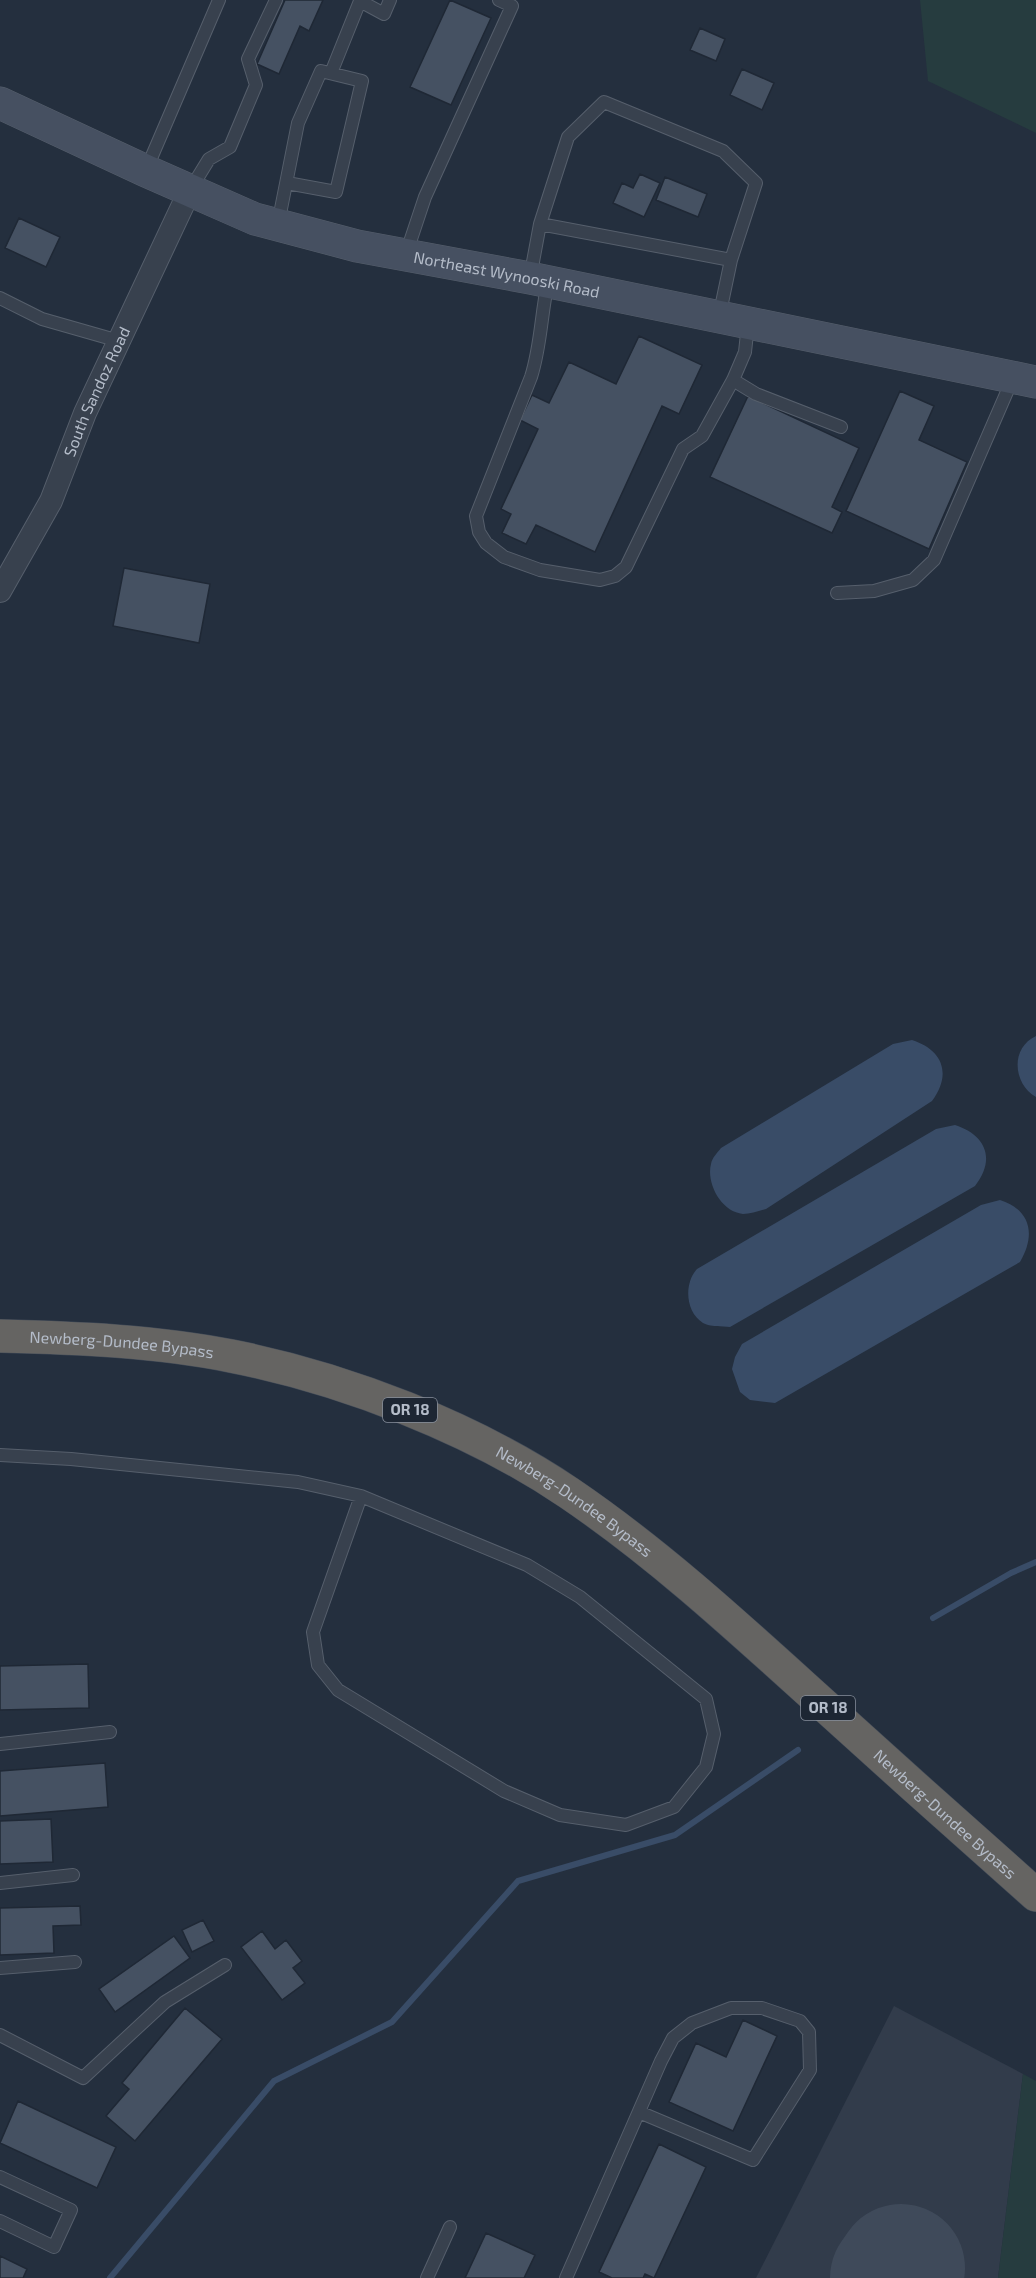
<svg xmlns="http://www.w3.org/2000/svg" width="1036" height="2278" viewBox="0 0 1036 2278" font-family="'Exo 2',sans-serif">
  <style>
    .airport { fill: #323c4b }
    .green { fill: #263c3f }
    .water { fill: #394c67 }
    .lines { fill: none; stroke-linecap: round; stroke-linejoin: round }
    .stream { stroke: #394c67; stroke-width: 6 }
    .runway { stroke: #3f4a5a; stroke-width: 128 }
    .building { fill: #455162; stroke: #1f2835; stroke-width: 1.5 }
    .service-casing { stroke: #565f6c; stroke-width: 14 }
    .minor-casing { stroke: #565f6c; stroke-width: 24 }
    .secondary-casing { stroke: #565f6c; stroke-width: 33 }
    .trunk-casing { stroke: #434c59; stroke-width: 34 }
    .service { stroke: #38414e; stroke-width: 12 }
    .minor { stroke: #38414e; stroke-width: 22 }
    .secondary { stroke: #465061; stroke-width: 32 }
    .trunk { stroke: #656462; stroke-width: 33 }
    .labels { text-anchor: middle; stroke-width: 4.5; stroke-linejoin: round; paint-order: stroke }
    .shield { fill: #1d2633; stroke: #878f9c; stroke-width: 1.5 }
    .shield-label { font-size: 15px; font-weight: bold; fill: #b4bcc9 }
    .street-label { font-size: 16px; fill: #b4bcc9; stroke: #1d2633 }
  </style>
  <rect width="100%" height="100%" fill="#242f3e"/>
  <path class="airport" d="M894,2006L1023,2074L998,2278H756Z"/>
  <path class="green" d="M920,0H1036V133L928,81Z
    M1023,2074L1036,2081V2278H998Z"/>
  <path class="water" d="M1036,1036V1097C1013,1084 1010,1048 1036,1036Z
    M912,1040C943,1050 952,1074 932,1101L766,1209C759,1211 750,1214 743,1214C721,1212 706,1183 711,1164C712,1158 717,1153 721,1148L893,1044Z
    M955,1125C986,1135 996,1159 975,1186L730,1327C722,1326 710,1327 703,1323C685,1312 684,1283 697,1269L936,1129Z
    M1000,1200C1031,1210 1036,1235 1020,1262L775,1403L750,1400L740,1392L732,1369L735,1357L742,1344L981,1205Z"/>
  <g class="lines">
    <path class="stream" d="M933,1618L1011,1573L1036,1562
      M110,2278L274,2081L392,2022L518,1881L675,1835L798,1750"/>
    <path class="runway" d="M894,2278L901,2268"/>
  </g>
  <path class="building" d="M285,0H323L309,31L300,26L279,74L257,64Z
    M450,0L491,18L451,105L410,87Z
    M700,28L725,39L716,61L690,50Z
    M742,69L774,83L762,110L730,95Z
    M640,174L660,183L644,217L613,203L622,183L633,188Z
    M665,177L707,194L698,217L656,200Z
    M19,218L60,237L46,267L5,248Z
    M639,336L702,365L679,414L662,406L595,552L536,525L526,544L502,533L511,514L501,509L538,429L520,420L532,395L549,403L569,362L616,384Z
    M900,391L934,406L919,440L967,462L929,549L846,511Z
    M748,396L859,448L832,507L842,512L832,533L710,477Z
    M124,568L210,584L199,643L113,626Z
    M88,1664L89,1708L0,1710V1666Z
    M105,1763L108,1807L0,1816V1771Z
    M51,1819L53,1862L0,1864V1821Z
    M80,1906L81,1925L53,1926L54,1953L0,1955V1908Z
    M203,1920L214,1941L192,1952L182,1930Z
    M262,1931L275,1949L286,1940L302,1961L293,1968L305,1983L282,2000L241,1947Z
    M174,1936L190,1958L115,2012L99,1989Z
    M185,2008L222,2039L135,2141L106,2116L129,2089L122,2083Z
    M743,2020L777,2036L733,2131L669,2102L696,2043L726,2057Z
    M18,2101L116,2147L97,2188L0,2143Z
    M659,2144L706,2167L654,2278L645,2274L643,2278H612L599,2272Z
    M486,2233L535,2255L524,2278H465Z
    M0,2256L27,2269L23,2278H0Z"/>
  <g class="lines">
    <g class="service-casing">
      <path id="service" d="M331,73L360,1L384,14L390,0
        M146,170L219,0
        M190,190L209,159L230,147L256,85L248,59L276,0
        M278,224L298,123L321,71L362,81L336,192L287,183
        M540,224L731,260
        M406,254L425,197L512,6L499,0
        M530,278L540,224L568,137L604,102L723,151L756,183L731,260L719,317
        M548,282C541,314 541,346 531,377L476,516L479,532L486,543L504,557L540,570L600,580L615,576L626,567L683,449L702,436L733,380L745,352L748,324
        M0,298L42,319L119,341
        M733,380L756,394L841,427
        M837,593L874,591L913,580L934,560L1013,378
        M0,1455L71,1459L298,1482L361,1496L527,1565L580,1597L706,1699L714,1734L706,1767L674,1807L626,1825L560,1815L504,1791L338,1690L318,1665L313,1632L361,1496
        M0,1744L110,1732
        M0,1883L73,1875
        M0,1968L75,1962
        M0,2035L83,2078L165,2002L225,1965
        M0,2177L71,2210L54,2247L0,2221
        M427,2278L450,2227
        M566,2278L661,2061L673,2038L692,2023L731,2008H762L800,2021L809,2032L810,2070L753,2160L639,2112"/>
    </g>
    <g class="minor-casing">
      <g id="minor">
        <path id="s1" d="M0,591L51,501L85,413L190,190"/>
      </g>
    </g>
    <g class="secondary-casing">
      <g id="secondary">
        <path id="s2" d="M0,103L146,171L255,219L278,225L357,246L530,278L1036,382"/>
      </g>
    </g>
    <g class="trunk-casing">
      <g id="trunk">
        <path id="s3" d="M0,1336C77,1338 156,1341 231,1356C344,1378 473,1428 569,1493C653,1550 729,1619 804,1687C881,1757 958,1826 1036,1895"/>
      </g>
    </g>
    <use href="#service" class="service"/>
    <use href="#minor" class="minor"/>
    <use href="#secondary" class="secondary"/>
    <use href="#trunk" class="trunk"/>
  </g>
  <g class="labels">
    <g class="shield">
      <rect x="383" y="1398" width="54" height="24" rx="4.5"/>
      <rect x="801" y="1696" width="54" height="24" rx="4.5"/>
    </g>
    <g class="shield-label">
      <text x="410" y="1415">OR 18</text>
      <text x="828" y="1713">OR 18</text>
    </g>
    <g class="street-label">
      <text dy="6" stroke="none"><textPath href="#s2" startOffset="538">Northeast Wynooski Road</textPath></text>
      <text dy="6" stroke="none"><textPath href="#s1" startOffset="222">South Sandoz Road</textPath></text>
      <text dy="6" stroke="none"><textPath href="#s3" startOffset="122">Newberg-Dundee Bypass</textPath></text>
      <text dy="6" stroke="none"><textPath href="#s3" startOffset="608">Newberg-Dundee Bypass</textPath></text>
      <text dy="6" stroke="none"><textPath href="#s3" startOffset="1094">Newberg-Dundee Bypass</textPath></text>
    </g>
  </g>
</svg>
